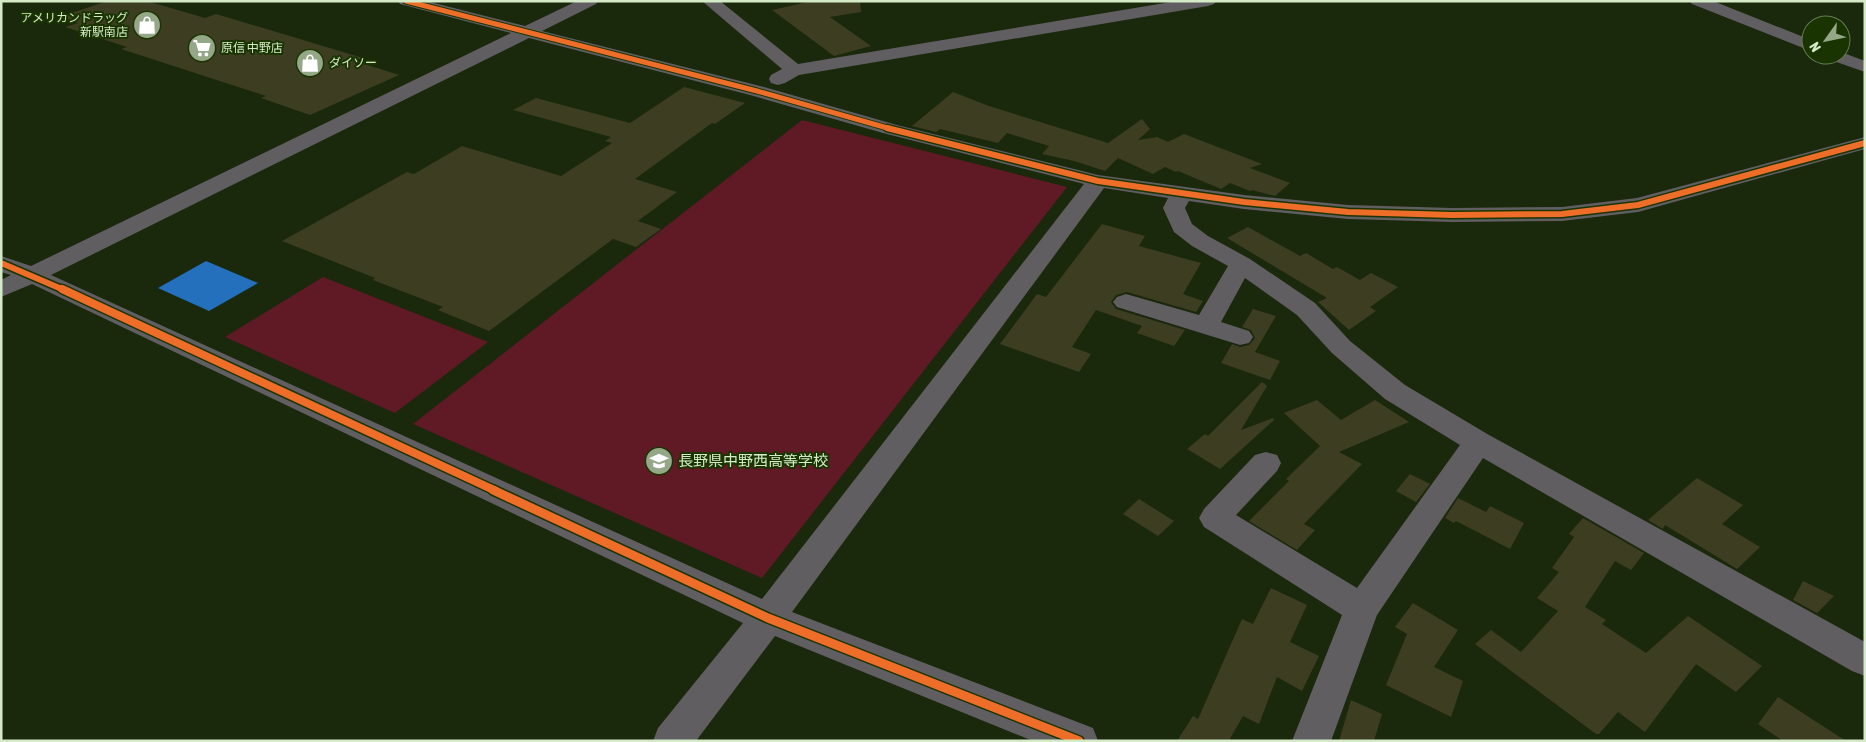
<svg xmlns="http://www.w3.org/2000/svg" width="1866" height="742" viewBox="0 0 1866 742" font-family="'Asap Condensed','Noto Sans JP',sans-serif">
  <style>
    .green { fill: #5f1a25 }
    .water { fill: #2470bd }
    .building { fill: #3d3d22 }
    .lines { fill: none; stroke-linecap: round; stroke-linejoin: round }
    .minor { fill: #615e62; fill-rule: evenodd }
    .cycleway-far3-casing { stroke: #193400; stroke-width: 7 }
    .cycleway-far2-casing { stroke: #193400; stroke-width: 9 }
    .cycleway-far1-casing { stroke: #193400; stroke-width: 11 }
    .cycleway-casing { stroke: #193400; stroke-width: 12 }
    .cycleway-far3 { stroke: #ee6e29; stroke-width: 5 }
    .cycleway-far2 { stroke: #ee6e29; stroke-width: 6 }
    .cycleway-far1 { stroke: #ee6e29; stroke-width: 8 }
    .cycleway { stroke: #ee6e29; stroke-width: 9 }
    .labels { text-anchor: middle; stroke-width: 4; stroke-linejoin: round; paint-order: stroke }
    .far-poi-label { font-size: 12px; fill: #d5ebc8; stroke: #193400; text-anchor: start }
    .poi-label { font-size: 15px; fill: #d5ebc8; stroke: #193400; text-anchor: start }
  </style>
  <rect width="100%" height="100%" fill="#1a280c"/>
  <path class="green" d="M802,120L1067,187L762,578L413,424Z
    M323,277L488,342L395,413L225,337Z"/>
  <path class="water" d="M206,261L258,283L209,311L158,288Z"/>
  <path class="building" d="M107,1H147L205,18L216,14L363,58L355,61L399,75L310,115L261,98L266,96L121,49L127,47L65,27L78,23L60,17Z
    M812,1H860L861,12L830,17L871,46L834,56L772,10Z
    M684,87L745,103L715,124L712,123L635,179L677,192L638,221L661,229L636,247L613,239L489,331L438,310L443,307L373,280L375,278L282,241L407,172L414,174L462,146L561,176L612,143L605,141L611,137L513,110L536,98L630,123Z
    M953,92L989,106L1108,143L1142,119L1150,129L1138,140L1157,137L1168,142L1184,134L1262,164L1250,168L1290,183L1275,196L1252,190L1250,191L1230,183L1221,189L1178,171L1176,172L1165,167L1153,174L1118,158L1105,171L1074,161L1042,154L1049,146L1007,133L998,143L940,129L936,132L912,126Z
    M1102,224L1145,236L1139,246L1201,263L1183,294L1203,301L1196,312L1127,292L1116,295L1111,302L1116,309L1185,330L1174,346L1137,333L1142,326L1096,310L1072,347L1091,354L1079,372L1000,344L1037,294L1046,297Z
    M1248,227L1300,256L1306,253L1333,269L1337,267L1360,280L1371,273L1398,287L1370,307L1376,311L1349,330L1318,302L1327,298L1227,238Z
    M1253,309L1276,316L1255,352L1280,361L1270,380L1221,363L1232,344L1240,347L1249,345L1255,338L1251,330L1242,327Z
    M1262,382L1267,386L1241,430L1273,418L1274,420L1220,469L1187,449L1205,434L1208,436Z
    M1317,400L1341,420L1375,400L1409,422L1339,452L1362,464L1304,524L1315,530L1297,550L1249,521L1289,481L1286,479L1320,446L1284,413Z
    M1410,474L1430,484L1416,502L1396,491Z
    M1697,478L1743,505L1722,524L1760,547L1737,569L1665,525L1663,529L1648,520Z
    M1458,498L1486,512L1490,506L1524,523L1510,549L1456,521L1454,523L1445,518Z
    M1139,499L1174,521L1158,536L1123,514Z
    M1583,518L1644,553L1631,570L1615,561L1585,607L1606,620L1602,624L1646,653L1688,616L1762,666L1736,692L1696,664L1645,732L1618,712L1599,734H1596L1475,644L1491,630L1521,652L1558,611L1537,598L1559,572L1552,568L1574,537L1569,534Z
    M1803,581L1834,596L1817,613L1793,600Z
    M1271,588L1307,605L1290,642L1319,656L1302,691L1277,677L1259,724L1243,716L1230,739L1232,741H1177L1193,716L1198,719L1242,619L1253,624Z
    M1413,603L1458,630L1434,667L1463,681L1451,717L1386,685L1407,634L1395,627Z
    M1778,697L1846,741H1783L1758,724Z
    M1351,700L1382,714L1374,741H1339Z"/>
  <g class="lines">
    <path class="minor" d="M398,1H426L525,26L577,1H598L596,4L542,31L764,87L897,125L1098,175L1244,195L1348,205L1452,208L1562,207L1637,198L1865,137V149L1638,212L1562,221L1452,222L1348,219L1244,209L1189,201L1185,208L1192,224L1208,236L1250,259L1315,303L1350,341L1405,385L1489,435L1865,642V676L1852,671L1483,458L1377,615L1331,741H1292L1342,615L1204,527L1199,518L1204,509L1255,455L1266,452L1277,455L1281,463L1277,471L1236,515L1357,588L1460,445L1385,399L1332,353L1297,315L1245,278L1221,322L1249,331L1253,337L1249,343L1240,345L1117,307L1113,302L1117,297L1126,294L1199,315L1228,266L1192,246L1174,232L1163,208L1168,198L1104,188L792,612L1093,728L1098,741H1033L775,636L696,741H653L658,728L743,623L32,284L1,297V280L11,275L1,272V256L31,266L511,33L400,4ZM529,38L750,95L883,133L1084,184L762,599L51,275Z
      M702,1H720L798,64L1177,1H1216L1214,4L1208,6L799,75L785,83L778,85L771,83L769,79L771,75L782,69Z
      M1690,1H1713L1811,40V51L1692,4Z
      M1841,52L1865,61V72L1828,59L1825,55H1841Z"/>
    <g class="cycleway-far3-casing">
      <path id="cycleway-far3" d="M406,1L757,91L891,129"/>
    </g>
    <g class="cycleway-far2-casing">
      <path id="cycleway-far2" d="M887,128L1098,181L1244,202L1348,212L1452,215L1562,214L1638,205L1865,143
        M1,263L64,290"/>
    </g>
    <g class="cycleway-far1-casing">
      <path id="cycleway-far1" d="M62,289L496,491"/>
    </g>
    <g class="cycleway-casing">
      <path id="cycleway" d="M493,490L768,618L1079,741"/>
    </g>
    <use href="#cycleway-far3" class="cycleway-far3"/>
    <use href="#cycleway-far2" class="cycleway-far2"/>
    <use href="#cycleway-far1" class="cycleway-far1"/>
    <use href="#cycleway" class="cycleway"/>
  </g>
  <defs>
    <g id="shop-disc" transform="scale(1.4375)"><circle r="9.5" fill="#94a786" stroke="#193400"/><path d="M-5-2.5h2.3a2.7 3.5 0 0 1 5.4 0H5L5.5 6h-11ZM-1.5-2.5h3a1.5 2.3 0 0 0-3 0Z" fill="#fff"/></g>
    <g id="supermarket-disc" transform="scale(1.4375)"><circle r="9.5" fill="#94a786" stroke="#193400"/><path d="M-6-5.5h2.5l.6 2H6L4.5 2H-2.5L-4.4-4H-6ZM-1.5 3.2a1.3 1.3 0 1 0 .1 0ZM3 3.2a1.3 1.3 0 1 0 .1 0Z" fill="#fff"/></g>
    <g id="school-disc" transform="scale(1.4375)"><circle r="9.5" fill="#94a786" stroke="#193400"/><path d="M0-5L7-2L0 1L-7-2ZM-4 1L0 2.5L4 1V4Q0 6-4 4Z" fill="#fff"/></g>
  </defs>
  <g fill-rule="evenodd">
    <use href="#shop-disc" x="147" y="25"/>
    <use href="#supermarket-disc" x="202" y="48"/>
    <use href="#shop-disc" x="310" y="63"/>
    <use href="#school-disc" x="659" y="461"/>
  </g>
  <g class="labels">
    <g class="far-poi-label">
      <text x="128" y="22" text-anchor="end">アメリカンドラッグ<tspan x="128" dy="14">新駅南店</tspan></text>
      <text x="221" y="52">原信 中野店</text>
      <text x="329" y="67">ダイソー</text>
    </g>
    <g class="poi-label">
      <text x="678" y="466">長野県中野西高等学校</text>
    </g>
  </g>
  <rect width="1866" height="742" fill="none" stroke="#d5ebc8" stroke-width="5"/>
  <g transform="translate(1826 40) rotate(237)"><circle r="24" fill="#193400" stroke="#647d50"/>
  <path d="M0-4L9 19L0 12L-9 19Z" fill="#94a786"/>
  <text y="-8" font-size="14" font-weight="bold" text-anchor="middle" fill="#d5ebc8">N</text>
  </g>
</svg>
